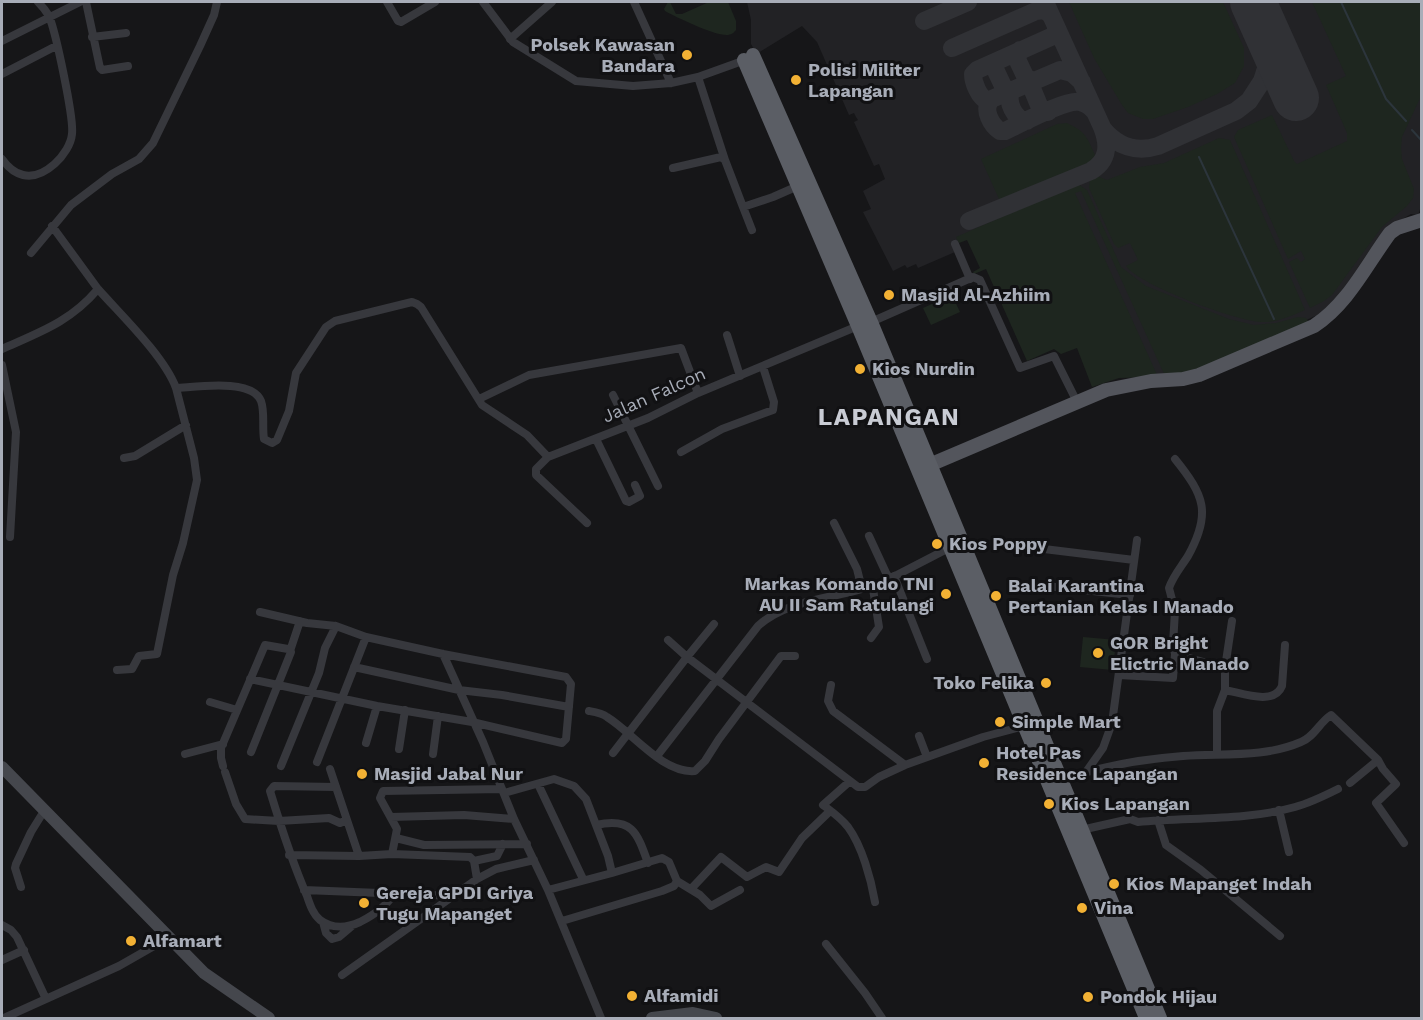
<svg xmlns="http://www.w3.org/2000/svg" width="1423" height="1020" viewBox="0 0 1423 1020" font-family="'Work Sans',sans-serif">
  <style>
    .built { fill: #222225 }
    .green { fill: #1e261f }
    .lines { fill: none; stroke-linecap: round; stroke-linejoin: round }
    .stream { stroke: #2c353c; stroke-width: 2 }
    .taxiway { stroke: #303135; stroke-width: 18 }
    .runway { stroke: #303135; stroke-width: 46 }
    .minor { stroke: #37383d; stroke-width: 8 }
    .secondary { stroke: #45474d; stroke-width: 12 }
    .primary { stroke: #53555c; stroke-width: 14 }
    .trunk { stroke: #5b5e65; stroke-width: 14 }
    .poi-dot { fill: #f2b134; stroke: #111113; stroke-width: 2 }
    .labels { text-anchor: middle; stroke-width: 6; stroke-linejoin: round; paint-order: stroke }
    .poi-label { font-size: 18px; font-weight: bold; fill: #a8adb8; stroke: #111113; text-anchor: start }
    .street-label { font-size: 18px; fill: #a8adb8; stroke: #111113 }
    .district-label { font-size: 24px; font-weight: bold; letter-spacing: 1.5px; fill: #c9ccd4; stroke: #111113 }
  </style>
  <rect width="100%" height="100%" fill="#161618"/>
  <path class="built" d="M747,2H1421L1422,204L1418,215L1411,214L1394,224L1342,294L1317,319L1315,316L1188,375L1142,377L968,238L957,243L955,252L918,268L916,264L907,268L905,265L893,271L863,212L871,209L863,191L885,179L879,164L874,166L854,122L858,120L856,117L854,113L849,115L817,42L802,26L758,53L755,51L751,44V20Z"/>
  <path class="green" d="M668,2H670L676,14H682L709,2H728L736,21V30C733,33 733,34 728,35C715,36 678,18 665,11L664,9Z
    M1069,2H1223L1244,48V66L1235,83L1217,94L1188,107L1153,119H1143L1128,113L1122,105L1094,58Z
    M1312,2H1421V96L1402,137L1401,148L1402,159L1414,189L1413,198L1407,206L1382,227L1332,295L1324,301L1310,308L1289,262L1297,258L1301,262L1305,259L1301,251L1288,259L1234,137L1238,130L1272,115L1294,161L1297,164L1347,141V133L1326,85L1346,76Z
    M1067,123C1086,132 1087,137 1095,155L1092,161L1002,201L999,199L981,159L1057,124Z
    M1219,138L1230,140L1305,310C1291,316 1276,323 1261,322C1236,321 1139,285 1126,266L1138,260L1130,243L1118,248L1114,244L1089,188L1090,178L1097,176L1107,180L1140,167L1164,163Z
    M1078,184L1087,190L1121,267L1146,286L1229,319L1254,325L1276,323L1298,317L1306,318L1309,322L1188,375L1165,376L1081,191L1075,193L1158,377L1119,378L1092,387L1077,348L1061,354L1054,349L1027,361L986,269L974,274L973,272L980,268L967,240L959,243L956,237Z
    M952,295L960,312L931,325L923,308Z
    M1083,637L1116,640L1113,670L1080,667Z"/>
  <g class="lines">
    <path class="stream" d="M1341,2L1386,99L1406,121
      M1412,130L1422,141
      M1199,157L1274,319"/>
    <path class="taxiway" d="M924,21L968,2
      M1056,26V32L1053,36L977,70L973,74C973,83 979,97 987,101L1060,70L1072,73L1082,82
      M952,48L1036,11L1044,10L1051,15
      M1020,50L1017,59L1026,78L1034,81L1031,86L1041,110L1048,112
      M999,60L995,64V69L1004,88L1012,91C1005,100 1015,121 1027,121
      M990,101C983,110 991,125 1000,131H1005C1020,124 1066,99 1080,102C1086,103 1091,107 1095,112
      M1103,129C1117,146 1136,153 1158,146L1236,111L1249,101L1262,81L1269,59L1268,42L1261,19
      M969,221L1091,171C1109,160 1109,145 1102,127L1045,2"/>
    <path class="runway" d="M1253,2L1296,98"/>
    <path class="minor" d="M86,2L100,68L102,70L128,66
      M387,2L398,21L401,22L435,2
      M483,2L513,42L576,81L633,86L671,83L698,77L748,59
      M634,2L671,83
      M92,37L126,33
      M510,39L552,2
      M2,41L80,2
      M2,74L56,46
      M698,77L725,160
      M2,159C7,166 14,173 23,175C44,180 70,154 72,134C74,118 56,33 49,16C46,11 42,6 38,2
      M673,168L721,157L725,160L743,207L773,197L798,186
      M743,207L752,230
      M52,226L98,289
      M955,244L970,279
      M31,253L71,205L112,174L139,159L153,143L200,46L214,15L217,2
      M871,322L973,277L980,280L1020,368L1054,356L1077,402
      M727,335L740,376
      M2,349C40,332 70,322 98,289C121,315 164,356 176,388L194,458L197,480L183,543L173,575L157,654L139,656L132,669L117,670
      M2,365L16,432L10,537
      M176,388C196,387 252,378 261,401C265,412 262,427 264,439L272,443L277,440L289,411L296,373L326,327L335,321L412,302L417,304L421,307L482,405L527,435L548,457
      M613,395L658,486
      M479,399L529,375L681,348L698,393
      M596,439L626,501L629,502L640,496L635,485
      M681,452L722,429L773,410L774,402L763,367
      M124,458L135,456L186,425
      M1175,459C1204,495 1212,513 1188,556C1181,567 1173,576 1169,588L1175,611L1173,644L1175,654L1225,668
      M587,523L536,475V469L548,457L648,418L698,393L858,326
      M869,536L887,575L891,578L951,547
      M1044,549L1134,560
      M894,576L927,659
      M1046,586L1130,595
      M868,589L880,587L891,578
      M714,624L687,657L858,787H865L879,777L905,765L983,737L1024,726
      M871,638L879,627L873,589
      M290,651L300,621
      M443,654L483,742L514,819L548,890L601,1018
      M354,667L459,690L502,695L569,707
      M1119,675L1173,678L1175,654
      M250,679L377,706L472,722L562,743L566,739L571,684L566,677L443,654L366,637L336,626L307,623L260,612
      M831,685L828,701L833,711L905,765
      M1225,690C1242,693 1274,706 1282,686L1285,645
      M210,702L237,710
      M589,711C595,712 602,713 607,717C632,732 663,774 695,771L705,761L719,739L781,656H795
      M919,736L927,757
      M366,743L377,706
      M399,749L405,710
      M613,753L687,657L668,640
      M185,754L223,744
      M433,754L438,716
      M1217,754V711L1225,690V668L1232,621
      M657,756L758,626C785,601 828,599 862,589L857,569L834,523
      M1378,760L1383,769L1396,784L1376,803L1404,843
      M317,762L366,637
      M223,766L221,758V748L265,645L288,649L291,652L251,752
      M281,766L319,673L325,648L336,626
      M330,769L347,820
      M225,772L236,804L245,819L279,821L329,818L340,823L347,820L359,856
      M1086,772L1103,748L1112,723L1137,540
      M1061,780C1099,767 1142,759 1183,756C1222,753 1264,758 1301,742C1314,737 1320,722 1331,715L1378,760L1350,783
      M849,782L823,805C831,811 841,818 848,827C862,846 871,879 875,902
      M538,784L583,879
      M336,787L274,786L270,791C281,827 292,862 307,896C310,905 313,914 320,920C332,929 347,928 360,922C374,915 387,906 395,892
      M504,793L554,779L574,786L586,799L608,856L612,873L548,890
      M1279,810L1289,852
      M391,817L464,815L514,819
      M1158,820L1166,845L1201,870L1280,936
      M596,825C632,817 637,832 648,863
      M1081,830L1130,819L1138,822C1190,817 1245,821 1295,807C1310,803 1324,796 1338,789
      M396,838L424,845L527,844
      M392,854L397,829L380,798L383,791L502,789
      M289,855L359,856L392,854L470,857L474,861L477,879
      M474,861L497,856L503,844
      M677,881L700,895L711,906L740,890
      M21,887L15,868L16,864L31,832L44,811
      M691,889L721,857L747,877L766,867L779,872L802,838L830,811
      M304,890L455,896
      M562,921L662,891L674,886L677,881L669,862L662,858L612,873
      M323,922L326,933L332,939L339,937L352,926
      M2,925L11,930L17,937L46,999
      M826,944L865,993L882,1018
      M2,960L24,950
      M342,975L477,879L496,869L534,860
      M4,1018L119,966L168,938"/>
    <path class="secondary" d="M2,767L204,973L269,1018
      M652,1018L693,1013L716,1018"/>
    <path class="primary" d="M920,469L1106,390L1151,381L1183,379L1199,375L1314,326C1348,304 1367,264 1390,233L1397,228L1422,220"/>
    <path class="trunk" d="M753,55L871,322L1160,1018
      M744,60L858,326L1146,1018"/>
  </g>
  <g class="poi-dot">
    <circle cx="687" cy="55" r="6"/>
    <circle cx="796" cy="80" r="6"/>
    <circle cx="889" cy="295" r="6"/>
    <circle cx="860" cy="369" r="6"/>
    <circle cx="937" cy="544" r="6"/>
    <circle cx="946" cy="594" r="6"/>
    <circle cx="996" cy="596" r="6"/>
    <circle cx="1098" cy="653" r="6"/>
    <circle cx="1046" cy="683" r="6"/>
    <circle cx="1000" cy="722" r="6"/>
    <circle cx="984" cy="763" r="6"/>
    <circle cx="362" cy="774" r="6"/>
    <circle cx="1049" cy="804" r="6"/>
    <circle cx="1114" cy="884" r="6"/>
    <circle cx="364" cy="903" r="6"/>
    <circle cx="1082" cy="908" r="6"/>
    <circle cx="131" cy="941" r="6"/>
    <circle cx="632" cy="996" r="6"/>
    <circle cx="1088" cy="997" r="6"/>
  </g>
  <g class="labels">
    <g class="poi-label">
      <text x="675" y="51" text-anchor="end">Polsek Kawasan<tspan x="675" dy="21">Bandara</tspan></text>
      <text x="808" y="76">Polisi Militer<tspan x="808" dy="21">Lapangan</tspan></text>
      <text x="901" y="301">Masjid Al-Azhiim</text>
      <text x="872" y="375">Kios Nurdin</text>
      <text x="949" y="550">Kios Poppy</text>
      <text x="934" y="590" text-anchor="end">Markas Komando TNI<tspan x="934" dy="21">AU II Sam Ratulangi</tspan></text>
      <text x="1008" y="592">Balai Karantina<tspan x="1008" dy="21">Pertanian Kelas I Manado</tspan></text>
      <text x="1110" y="649">GOR Bright<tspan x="1110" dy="21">Elictric Manado</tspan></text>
      <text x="1034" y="689" text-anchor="end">Toko Felika</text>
      <text x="1012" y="728">Simple Mart</text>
      <text x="996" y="759">Hotel Pas<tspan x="996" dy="21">Residence Lapangan</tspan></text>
      <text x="374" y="780">Masjid Jabal Nur</text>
      <text x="1061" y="810">Kios Lapangan</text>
      <text x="1126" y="890">Kios Mapanget Indah</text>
      <text x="376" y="899">Gereja GPDI Griya<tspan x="376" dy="21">Tugu Mapanget</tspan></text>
      <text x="1094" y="914">Vina</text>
      <text x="143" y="947">Alfamart</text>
      <text x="644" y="1002">Alfamidi</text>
      <text x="1100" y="1003">Pondok Hijau</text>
    </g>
    <g class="street-label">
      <text transform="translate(654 395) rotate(-24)" y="6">Jalan Falcon</text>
    </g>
    <g class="district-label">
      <text x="889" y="425">LAPANGAN</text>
    </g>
  </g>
  <rect width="1423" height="1020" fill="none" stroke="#a8adb8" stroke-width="6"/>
</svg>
